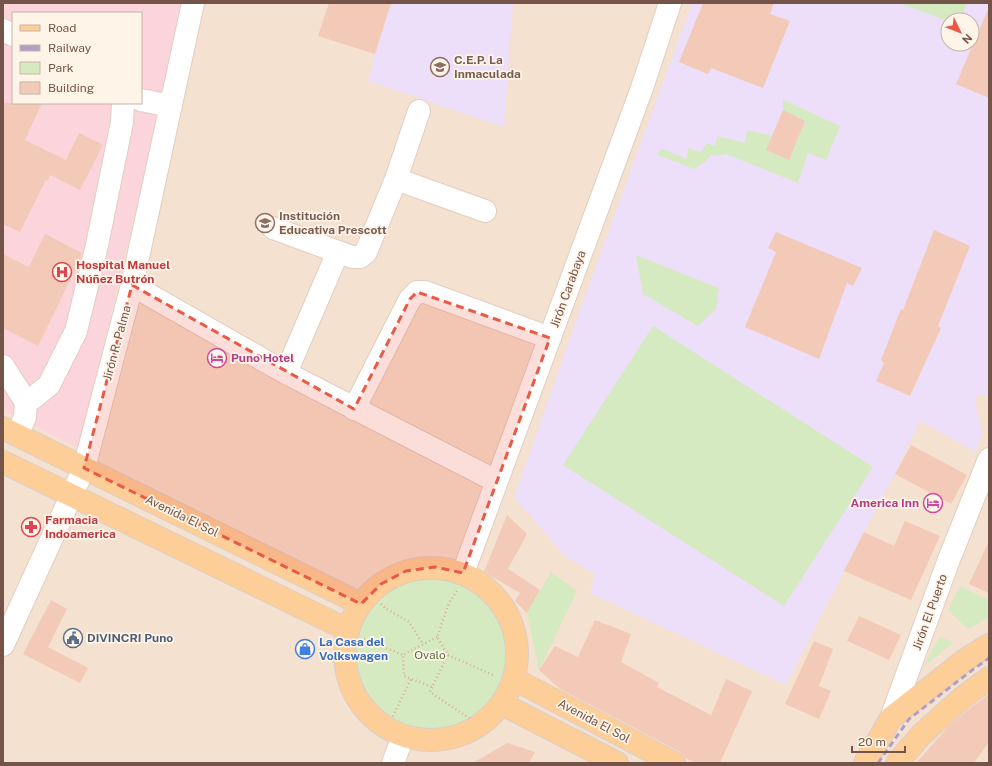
<svg xmlns="http://www.w3.org/2000/svg" width="992" height="766" viewBox="0 0 992 766" font-family="'Public Sans',sans-serif">
  <style>
    .residential { fill: #f4e1d0; fill-rule: evenodd }
    .education { fill: #eddef9; fill-rule: evenodd }
    .medical { fill: #fbd4dc; fill-rule: evenodd }
    .green { fill: #d5eac0 }
    .building { fill: #f3cab8 }
    .lines { fill: none; stroke-linecap: round; stroke-linejoin: round }
    .minor-casing { stroke: #e3cdc0; stroke-width: 24 }
    .major-casing { stroke: #d8cfcc; stroke-width: 24 }
    .path { stroke: #d7ae9c; stroke-width: 2.5; stroke-dasharray: 1 3; stroke-linecap: butt }
    .minor { stroke: #fff; stroke-width: 22 }
    .major { stroke: #fdce98; stroke-width: 22 }
    .rail { stroke: #b1a0c6; stroke-width: 3; stroke-dasharray: 6 4; stroke-linecap: butt }
    .marked { fill: #ea5943; fill-opacity: 0.2; stroke: #ea5943; stroke-width: 3; stroke-dasharray: 8 5; stroke-linejoin: round }
    .labels { text-anchor: middle; stroke-width: 3.5; stroke-linejoin: round; paint-order: stroke }
    .education-label { font-size: 12px; font-weight: bold; fill: #785e54; stroke: #fff4e8; text-anchor: start }
    .health-label { font-size: 12px; font-weight: bold; fill: #be3a42; stroke: #fff4e8; text-anchor: start }
    .street-label { font-size: 12px; fill: #745448; stroke: #fff4e8 }
    .hotel-label { font-size: 12px; font-weight: bold; fill: #b23c85; stroke: #fff4e8; text-anchor: start }
    .service-label { font-size: 12px; font-weight: bold; fill: #4e5e75; stroke: #fff4e8; text-anchor: start }
    .shop-label { font-size: 12px; font-weight: bold; fill: #366cbe; stroke: #fff4e8; text-anchor: start }
    .park-label { font-size: 12px; fill: #52753d; stroke: #fff4e8 }
  </style>
  <rect width="100%" height="100%" fill="#fdf0e1"/>
  <path class="residential" d="M3,3H989V763H3ZM13,13H141V103H13ZM948,20H972V44H948Z"/>
  <path class="education" d="M391,3H513L504,127L368,81L375,54Z
    M692,3H989V394L974,397L982,433L976,452L920,421L895,474L864,532L786,685L590,593L595,574L566,557L514,497L585,296ZM948,20H972V44H948Z"/>
  <path class="medical" d="M3,3H183L154,133L79,448L3,410ZM13,13H141V103H13Z"/>
  <path class="green" d="M899,3H967L961,20L948,21Z
    M783,100L840,126L826,160L808,153L798,183L726,154L718,156L711,155L706,161L694,169L656,154L663,149L687,159L688,148L701,152L707,143L715,146L718,136L745,143L747,130L772,136L766,150L789,160L805,121L783,110Z
    M636,255L719,288L716,309L698,326L643,294Z
    M653,326L873,467L784,606L563,465Z
    M551,572L577,591L539,670L527,613Z
    M354 655a77 77 0 1 1 154 0a77 77 0 1 1-154 0Z
    M960,586L989,600V617L968,629L948,610Z
    M940,636L953,643L924,666Z"/>
  <path class="building" d="M329,3H391L375,54L318,36Z
    M703,3H774L770,14L790,21L763,88L711,68L708,74L679,62Z
    M989,7V98L956,84Z
    M3,103H42L25,140L66,160L79,133L103,145L80,190L50,175L48,181L46,180L20,232L3,224Z
    M783,110L805,121L789,160L766,150Z
    M934,230L970,246L938,326L941,328L910,396L876,381L884,363L881,360L901,309L903,310Z
    M776,232L862,268L853,286L847,283L819,359L745,327L776,252L768,248Z
    M45,234L82,253L80,260L38,346L3,328V254L29,267Z
    M911,445L967,475L951,504L895,474Z
    M507,515L527,534L508,569L540,590L527,613L515,601L520,593L484,572Z
    M905,521L940,536L911,600L844,571L864,532L894,546Z
    M989,541V593L969,584Z
    M51,600L67,609L48,647L88,668L80,683L23,654Z
    M859,616L901,635L889,660L847,641Z
    M595,620L631,634L621,662L659,683L657,687L711,715L726,679L752,691L720,763H696L685,758L680,752L560,689L539,670L555,646L578,657Z
    M814,641L833,649L819,686L831,691L819,719L785,704Z
    M989,694V742L974,763H916L948,727L969,709Z
    M507,743L535,752L529,763H473Z"/>
  <g class="lines">
    <g class="minor-casing">
      <path id="minor" d="M3,30L13,35
        M141,100L171,106
        M396,179L485,211
        M273,228L352,257H360L366,252L396,179L419,111
        M132,285L286,373L496,481
        M3,366L26,402L25,417L17,435
        M286,373L338,252
        M26,402L33,398L49,385L76,331L97,245L122,122L123,103
        M354,409L410,299L417,292H425L550,338
        M463,573L642,88L670,3
        M3,645L84,468L132,285L193,3
        M891,718L948,562L989,459
        M393,763L403,736"/>
    </g>
    <g class="major-casing">
      <path id="major" d="M3,428L361,604
        M3,462L348,630
        M345 654a86 86 0 1 1 172 0a86 86 0 1 1-172 0Z
        M514,679L674,763
        M502,704L617,763
        M865,763L891,718L965,660L989,645
        M897,763L921,735L962,698L989,678"/>
    </g>
    <path class="path" d="M354 655a77 77 0 1 1 154 0a77 77 0 1 1-154 0Z
      M381,604L385,608L409,622L423,644
      M437,637L403,655L404,676L432,687L448,655L437,637L449,603L457,591
      M364,639L403,655
      M448,655L495,676
      M432,687L430,692L472,720
      M391,720L411,679"/>
    <use href="#minor" class="minor"/>
    <use href="#major" class="major"/>
    <path class="rail" d="M878,763L909,719L971,671L989,658"/>
  </g>
  <path class="marked" d="M132,285L354,409L410,299L417,292L550,338L463,573L435,567L406,571L381,584L361,604L84,468Z"/>
  <defs>
    <g id="school-ring" transform="scale(1)"><circle r="9.5" fill="#fff4e8" stroke="#8d6e63" stroke-width="1.5"/><path d="M0-5L7-2L0 1L-7-2ZM-4 1L0 2.5L4 1V4Q0 6-4 4Z" fill="#8d6e63"/></g>
    <g id="hospital-ring" transform="scale(1)"><circle r="9.5" fill="#fff4e8" stroke="#e0444e" stroke-width="1.5"/><path d="M-5-5h3v3.5h4V-5h3V5h-3V1.5h-4V5h-3Z" fill="#e0444e"/></g>
    <g id="hotel-ring" transform="scale(1)"><circle r="9.5" fill="#fff4e8" stroke="#d1479c" stroke-width="1.5"/><path d="M-6-4.5h1.5V1H6V5H4.5V3h-9V5H-6ZM-4 0a1.8 1.8 0 1 1 3.6 0ZM.5 0V-2.5h3Q6-2.5 6 0Z" fill="#d1479c"/></g>
    <g id="pharmacy-ring" transform="scale(1)"><circle r="9.5" fill="#fff4e8" stroke="#e0444e" stroke-width="1.5"/><path d="M-2-6h4v4h4v4h-4v4h-4v-4h-4v-4h4Z" fill="#e0444e"/></g>
    <g id="civic-ring" transform="scale(1)"><circle r="9.5" fill="#fff4e8" stroke="#5c6f8a" stroke-width="1.5"/><path d="M-.6-6.5H3V-4.5H.6V-3L4-1V1h2V6H-6V1h2V-1L-.6-3ZM-1.2 2.5V6h2.4V2.5Z" fill="#5c6f8a"/></g>
    <g id="shop-ring" transform="scale(1)"><circle r="9.5" fill="#fff4e8" stroke="#3f7fe0" stroke-width="1.5"/><path d="M-5-2.5h2.3a2.7 3.5 0 0 1 5.4 0H5L5.5 6h-11ZM-1.5-2.5h3a1.5 2.3 0 0 0-3 0Z" fill="#3f7fe0"/></g>
  </defs>
  <g fill-rule="evenodd">
    <use href="#school-ring" x="440" y="67"/>
    <use href="#school-ring" x="265" y="223"/>
    <use href="#hospital-ring" x="62" y="272"/>
    <use href="#hotel-ring" x="217" y="358"/>
    <use href="#hotel-ring" x="933" y="503"/>
    <use href="#pharmacy-ring" x="31" y="527"/>
    <use href="#civic-ring" x="73" y="638"/>
    <use href="#shop-ring" x="305" y="649"/>
  </g>
  <g class="labels">
    <g class="education-label">
      <text x="454" y="64">C.E.P. La<tspan x="454" dy="14">Inmaculada</tspan></text>
      <text x="279" y="220">Institución<tspan x="279" dy="14">Educativa Prescott</tspan></text>
    </g>
    <g class="health-label">
      <text x="76" y="269">Hospital Manuel<tspan x="76" dy="14">Núñez Butrón</tspan></text>
      <text x="45" y="524">Farmacia<tspan x="45" dy="14">Indoamerica</tspan></text>
    </g>
    <g class="street-label">
      <text transform="translate(568 289) rotate(-70)" y="4">Jirón Carabaya</text>
      <text transform="translate(117 343) rotate(-75)" y="4">Jirón R. Palma</text>
      <text transform="translate(182 516) rotate(26)" y="4">Avenida El Sol</text>
      <text transform="translate(930 612) rotate(-70)" y="4">Jirón El Puerto</text>
      <text transform="translate(594 721) rotate(28)" y="4">Avenida El Sol</text>
    </g>
    <g class="hotel-label">
      <text x="231" y="362">Puno Hotel</text>
      <text x="919" y="507" text-anchor="end">America Inn</text>
    </g>
    <g class="service-label">
      <text x="87" y="642">DIVINCRI Puno</text>
    </g>
    <g class="shop-label">
      <text x="319" y="646">La Casa del<tspan x="319" dy="14">Volkswagen</tspan></text>
    </g>
    <g class="park-label">
      <text x="430" y="659">Ovalo</text>
    </g>
  </g>
  <rect width="992" height="766" fill="none" stroke="#745448" stroke-width="8"/>
  <rect x="12" y="12" width="130" height="92" fill="#fff4e8" stroke="#c7b4a8"/>
  <rect x="20" y="25" width="20" height="6" fill="#fdce98" stroke="#c7b4a8"/>
  <text x="48" y="32" font-size="12" fill="#745448">Road</text>
  <rect x="20" y="45" width="20" height="6" fill="#b1a0c6" stroke="#c7b4a8"/>
  <text x="48" y="52" font-size="12" fill="#745448">Railway</text>
  <rect x="20" y="62" width="20" height="12" fill="#d5eac0" stroke="#c7b4a8"/>
  <text x="48" y="72" font-size="12" fill="#745448">Park</text>
  <rect x="20" y="82" width="20" height="12" fill="#f3cab8" stroke="#c7b4a8"/>
  <text x="48" y="92" font-size="12" fill="#745448">Building</text>
  <g transform="translate(960 32) rotate(133)"><circle r="19" fill="#fff4e8" stroke="#c7b4a8"/>
  <path d="M0-3L7 15L0 10L-7 15Z" fill="#ea5943"/>
  <text y="-6" font-size="11" font-weight="bold" text-anchor="middle" fill="#745448">N</text>
  </g>
  <path d="M852 746v6h53v-6" fill="none" stroke="#745448" stroke-width="2"/>
  <text x="858" y="746" font-size="12" fill="#745448" stroke="#fff4e8" stroke-width="3" paint-order="stroke">20 m</text>
</svg>
